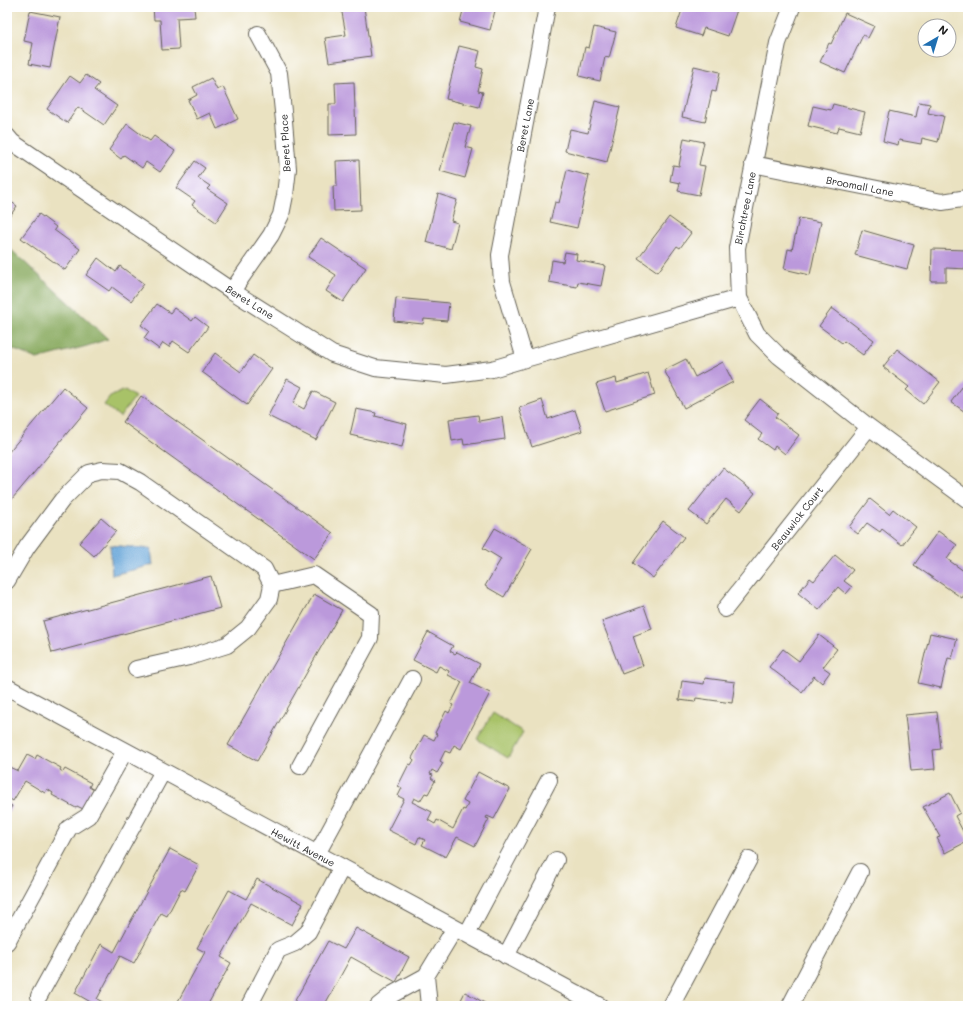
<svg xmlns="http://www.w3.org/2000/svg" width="975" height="1013" viewBox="0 0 975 1013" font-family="Mali,sans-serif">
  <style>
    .green { fill: #a8c268; stroke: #626f42 }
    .forest { fill: #86a85c; stroke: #51623c }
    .water { fill: #66a5d8; stroke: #41607a }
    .building { fill: #bb99db }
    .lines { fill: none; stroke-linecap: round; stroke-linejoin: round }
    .minor-casing { stroke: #646156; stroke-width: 18 }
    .minor { stroke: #fff; stroke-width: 16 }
    .labels { text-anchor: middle; stroke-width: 3; stroke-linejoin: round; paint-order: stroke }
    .street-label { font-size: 10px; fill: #1c1c1c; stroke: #fff }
  </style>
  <rect width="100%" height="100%" fill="#fff"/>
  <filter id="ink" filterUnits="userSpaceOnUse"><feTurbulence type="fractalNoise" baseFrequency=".025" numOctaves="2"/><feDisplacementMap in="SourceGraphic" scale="8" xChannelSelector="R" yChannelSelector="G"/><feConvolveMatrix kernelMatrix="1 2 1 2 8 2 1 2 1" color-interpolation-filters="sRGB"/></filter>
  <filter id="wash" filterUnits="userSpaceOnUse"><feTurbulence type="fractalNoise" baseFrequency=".012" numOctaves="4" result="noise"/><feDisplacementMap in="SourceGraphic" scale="16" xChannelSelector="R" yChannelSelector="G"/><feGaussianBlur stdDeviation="0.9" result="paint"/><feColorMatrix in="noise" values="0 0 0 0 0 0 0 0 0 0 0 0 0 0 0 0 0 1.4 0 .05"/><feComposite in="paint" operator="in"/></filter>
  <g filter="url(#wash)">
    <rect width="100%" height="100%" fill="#eae2c1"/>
    <path class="green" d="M125,390L135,397L120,417L104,405L110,397Z
      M493,713L523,732L508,758L477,739Z"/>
    <path class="forest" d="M7,246L108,339L87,346L37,359L7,347Z"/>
    <path class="water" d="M110,545L151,549L153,565L112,575Z"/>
    <g id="blocks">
      <path class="building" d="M153,7H194L195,17L177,18L179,49L162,50L160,20H154Z
        M341,7H364L371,56L329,62L325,38L346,35Z
        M464,7H496L490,30L460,22Z
        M683,7H738L728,36L704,28L701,36L676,28Z
        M30,11L60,17L50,68L29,64L33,43L24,41Z
        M845,13L874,26L868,38L863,35L845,73L820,62L829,43L831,44Z
        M594,27L616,32L609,58L605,57L600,81L579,76L585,47L589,48Z
        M459,46L480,51L476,67L483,69L478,91L483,92L479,107L446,99Z
        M694,66L720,72L716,92L712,91L705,122L682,117Z
        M86,75L99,84L94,90L117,106L104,125L78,107L67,123L47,109L70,76L80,83Z
        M211,78L217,90L223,87L238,119L217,129L210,113L197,119L188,100L197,95L193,87Z
        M354,82L356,134L329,135V104H336L335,83Z
        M595,101L620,107L607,162L565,151L570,129L588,133Z
        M919,102L930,104L928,113L944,116L938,142L922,138L921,144L899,140L898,145L883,141L889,111L916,117Z
        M833,104L865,112L860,132L839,127L837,133L808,126L813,106L831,110Z
        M454,122L471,126L465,147L473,149L465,178L440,171Z
        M127,124L150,141L154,136L175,151L160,172L146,162L142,168L124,155L121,159L109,150Z
        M684,138L704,142L699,165L705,166L699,195L678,191L680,183L670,181L673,165L679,166Z
        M359,160L361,210L334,211L333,186H337L336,161Z
        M195,161L205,168L198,178L210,186L207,189L228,203L216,222L192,205L195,201L176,188Z
        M567,170L589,176L577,228L550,222L555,202L559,203Z
        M438,194L457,200L451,221L458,223L451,249L426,242Z
        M7,199L17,206L7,220Z
        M39,214L56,227L54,230L80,249L65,270L21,238Z
        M669,217L691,233L680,248L677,246L658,272L638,258Z
        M799,218L821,222L810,275L784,269L788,249L792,250Z
        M862,230L914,245L907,269L855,255Z
        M321,238L366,268L343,302L326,291L336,275L308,257Z
        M932,249L968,250V269L946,268V281H931Z
        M565,252L577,254L576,260L605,266L601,286L578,282L577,287L549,282L552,260L563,262Z
        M98,258L116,272L120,266L144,284L131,301L112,287L109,291L86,275Z
        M396,298L449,303L447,321L424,319L423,324L394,321Z
        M157,304L170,313L174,308L192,321L195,317L208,327L189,352L173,341L169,347L163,343L159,349L144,338L149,331L141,325Z
        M832,308L874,340L863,355L844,341L842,343L819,326Z
        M897,349L940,382L923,404L906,390L909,387L883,367Z
        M215,353L241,372L253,355L272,369L247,405L202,372Z
        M686,359L695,377L723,362L733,382L684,408L664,370Z
        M648,373L655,395L605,411L596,384L616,378L617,383Z
        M287,379L302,387L293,403L304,409L313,391L335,402L316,440L268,416Z
        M968,379V414L951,402Z
        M63,387L88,408L7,505V454Z
        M141,396L333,533L314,559L123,422Z
        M760,399L778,413L775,417L799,435L785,454L775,446L773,450L758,439L762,434L744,420Z
        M542,400L548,419L575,410L582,431L532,447L519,408Z
        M356,409L376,413L375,416L407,424L402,447L350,435Z
        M478,415L479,421L502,417L505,439L464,445L463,439L452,441L449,419Z
        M723,468L755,493L741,511L726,499L706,524L689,511Z
        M870,499L889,514L893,509L916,527L902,545L882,529L880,532L867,523L858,534L849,527Z
        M101,518L116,531L94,556L79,543Z
        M663,521L684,537L653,578L633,563Z
        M495,528L532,549L504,597L485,586L501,559L483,548Z
        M938,531L957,545L947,559L968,574V588L962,598L914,565Z
        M835,555L853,570L844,581L852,587L846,594L838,587L819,610L798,593L810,578L814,581Z
        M211,576L220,608L52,653L43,621Z
        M314,594L342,610L257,761L228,745Z
        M644,606L652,629L633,636L643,666L622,674L602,621Z
        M428,632L453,646L450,651L455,654L457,652L480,664L470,683L490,693L461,749L454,745L450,753L445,751L440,761L443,763L437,773L432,770L430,774L433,775L431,778L435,781L428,794L425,793L420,801L414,798L412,802L432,812L428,820L435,824L437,820L453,829L463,809L465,810L468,804L463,801L478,772L510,789L494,819L487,816L486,818L489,819L475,846L457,837L446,857L422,845L425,840L419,837L416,844L388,830L404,799L398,796L402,788L398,786L409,764L411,765L414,760L412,758L424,735L434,740L437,734L435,733L446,711L449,713L453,705L451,704L462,682L448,675L449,671L439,666L436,672L413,660Z
        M930,633L957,639L952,659L948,658L941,688L918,683Z
        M819,635L837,649L823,667L830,672L822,683L814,676L802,692L769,667L783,649L799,661Z
        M705,678L735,682L732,703L696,698L695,702L679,700L682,681L704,684Z
        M937,712L941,749L933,750L935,769L911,771L905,715Z
        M27,755L35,759L37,755L61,768L60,770L63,772L65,769L91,783L89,787L96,791L85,810L77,806L76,808L52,795L53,793L47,789L45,793L25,781L13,801L10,799L8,803L12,806L7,814V766L18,771Z
        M950,793L960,813L955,816L968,841L945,853L937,838L940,837L923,807Z
        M170,849L199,865L185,891L181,889L167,916L161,913L134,963L120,956L97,999L110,1006H92L94,1004L75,993L101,944L114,952Z
        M257,879L303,904L292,925L251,903L221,957L231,963L207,1006H183L177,1003L205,952L197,948L229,890L246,899Z
        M356,928L409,957L396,982L351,957L324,1006H292L328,941L344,949Z
        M465,992L490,1006H458Z"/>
    </g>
  </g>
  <g filter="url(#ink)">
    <use href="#blocks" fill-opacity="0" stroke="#646156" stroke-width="1"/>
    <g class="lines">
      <g class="minor-casing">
        <path id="minor" d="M792,7L778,43L737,248L739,298L757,334L779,356L869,427L968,500
          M7,136L12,142L232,291L332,354L375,368L446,375L492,369L525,359L739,298
          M753,164L942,202L968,198
          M232,291L271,235L281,215L285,195L288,169L284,121L279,73L258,34
          M525,359L502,282L500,255L547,7
          M7,581L27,547L62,500L89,473L102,470L120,471L140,482L264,569L272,585L269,599L248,628L227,645L189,657L136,669
          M272,585L314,575L371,614L370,638L300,766
          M725,609L869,427
          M7,687L600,1006
          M317,854L412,679
          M467,934L549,780
          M7,942L69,828L88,816L125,751
          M506,956L556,860
          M426,976L429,1006
          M39,996L163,771
          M249,1006L278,950L295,943L308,932L342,867
          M378,1006L393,994L426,976L455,928
          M671,1006L749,859
          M790,1006L860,872"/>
      </g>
      <use href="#minor" class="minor"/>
    </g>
  </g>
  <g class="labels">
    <g class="street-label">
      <text transform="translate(525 125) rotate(-79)" y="4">Beret Lane</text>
      <text transform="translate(285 143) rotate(-93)" y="4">Beret Place</text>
      <text transform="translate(860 186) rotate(11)" y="4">Broomall Lane</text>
      <text transform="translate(745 208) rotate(-79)" y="4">Birchtree Lane</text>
      <text transform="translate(250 302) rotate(32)" y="4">Beret Lane</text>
      <text transform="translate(797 518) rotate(-52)" y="4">Beauwick Court</text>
      <text transform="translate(303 847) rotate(28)" y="4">Hewitt Avenue</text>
    </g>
  </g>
  <rect width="975" height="1013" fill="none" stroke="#fff" stroke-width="24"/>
  <g transform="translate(937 38) rotate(38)"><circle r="19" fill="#ffffff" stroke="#a4a4a4"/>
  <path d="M0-3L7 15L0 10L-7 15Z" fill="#1f6fb2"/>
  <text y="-6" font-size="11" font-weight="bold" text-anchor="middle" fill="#1c1c1c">N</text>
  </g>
</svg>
